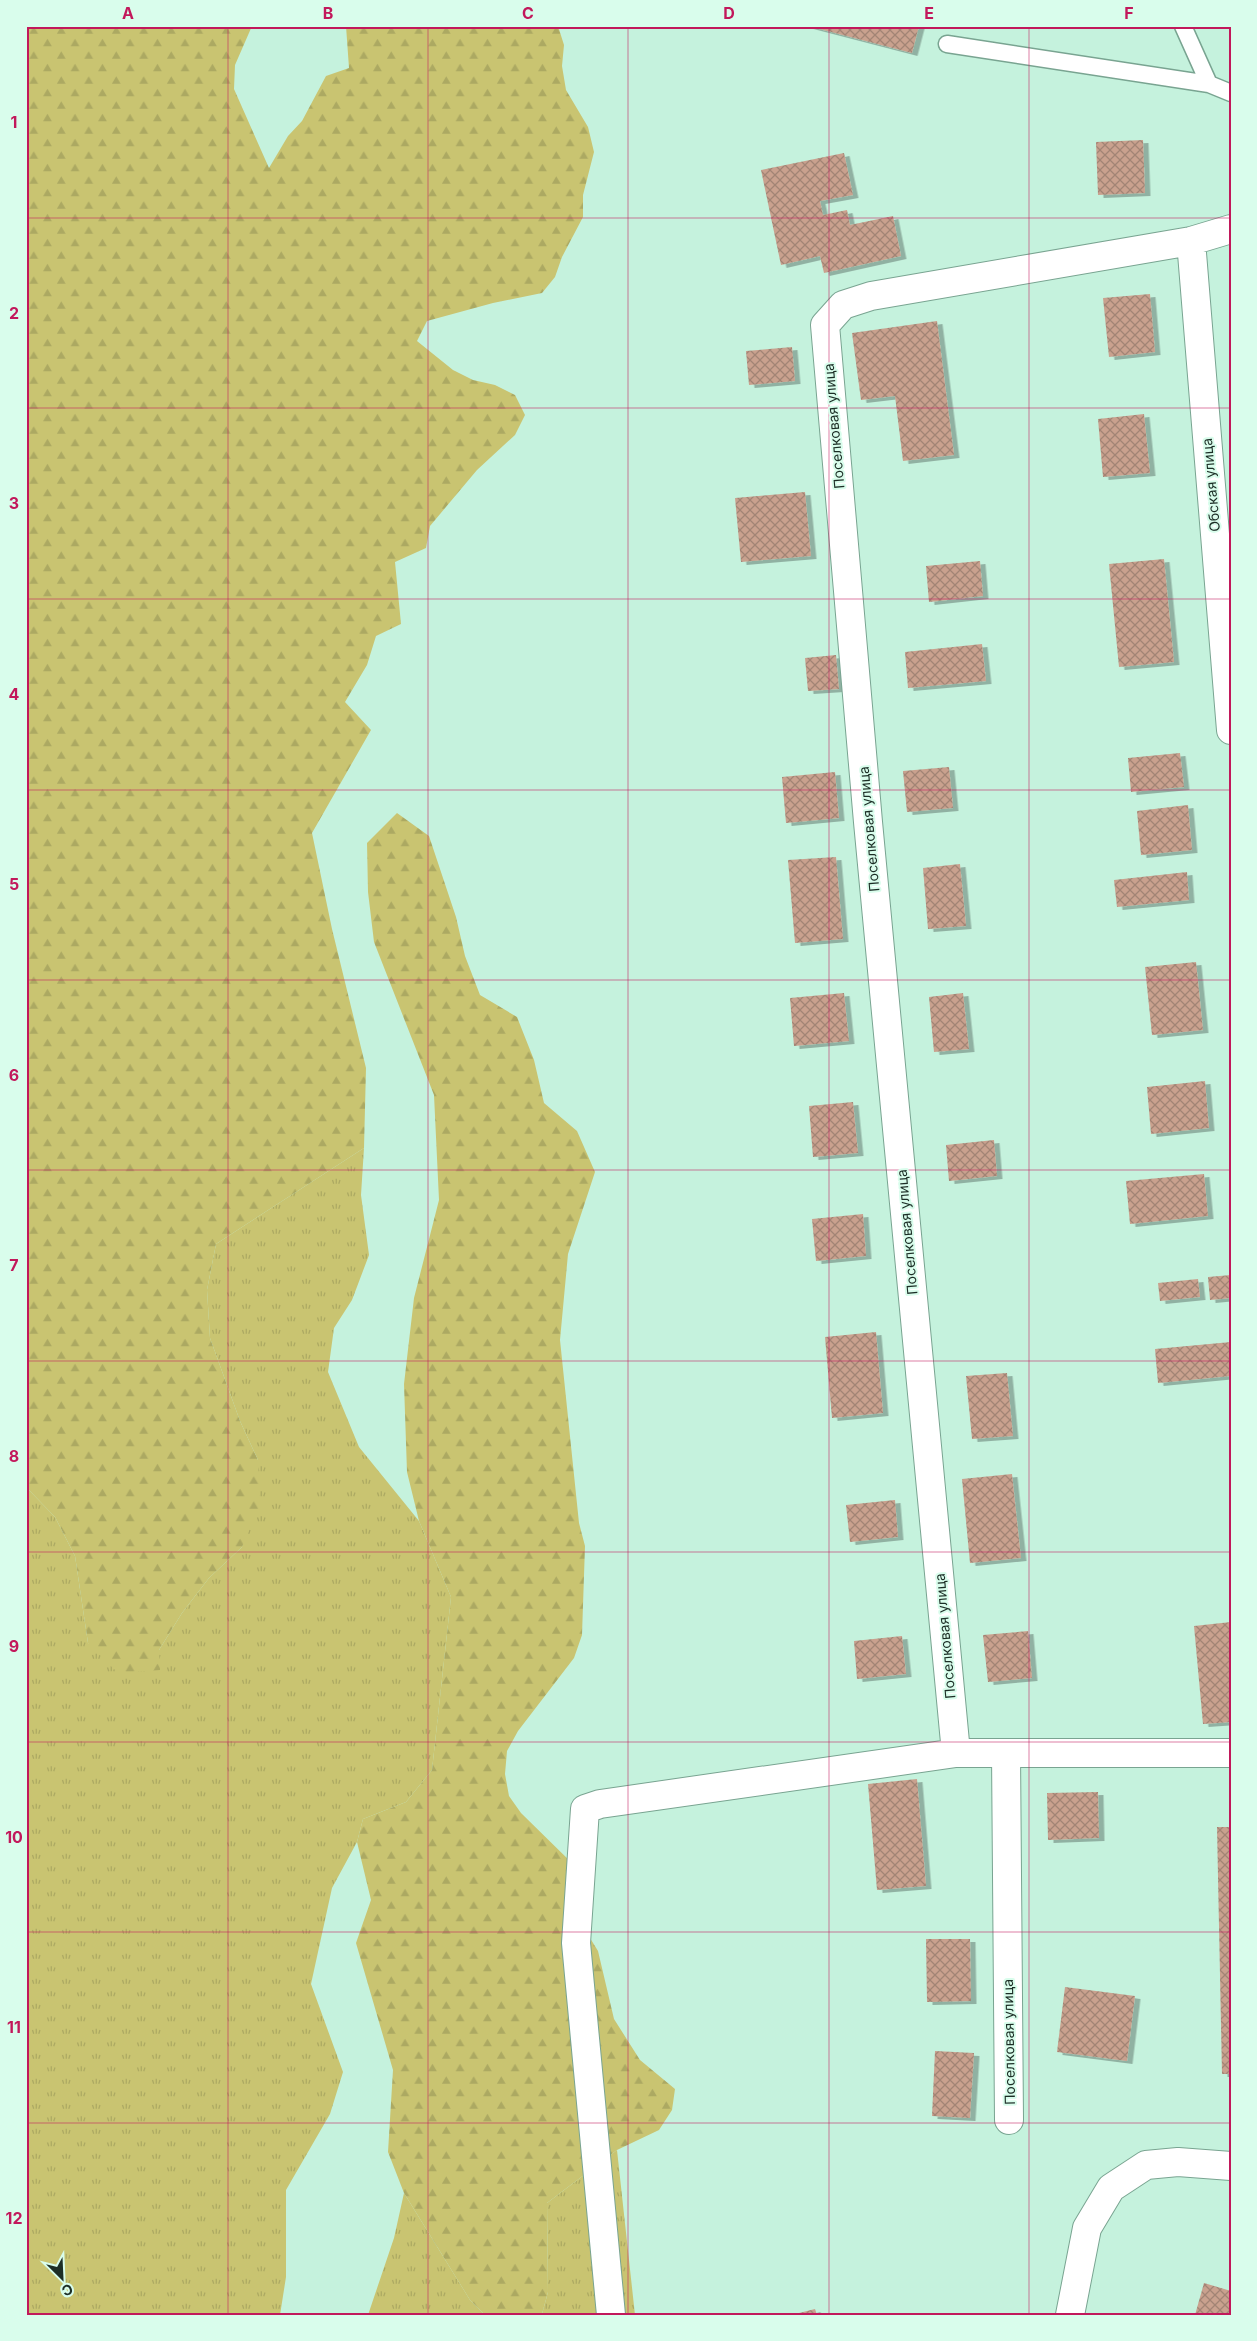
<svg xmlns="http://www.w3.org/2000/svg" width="1257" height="2341" viewBox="0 0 1257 2341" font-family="Inter,sans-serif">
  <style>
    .grass { fill: url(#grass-tufts) }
    .forest { fill: url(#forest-firs) }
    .building { fill: url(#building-cross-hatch); filter: url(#shadow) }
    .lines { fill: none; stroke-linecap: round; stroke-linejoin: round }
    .lane-casing { stroke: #79a491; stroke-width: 19 }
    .street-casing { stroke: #79a491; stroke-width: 30 }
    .lane { stroke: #fff; stroke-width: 16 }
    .street { stroke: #fff; stroke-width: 28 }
    .grid { fill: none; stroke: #c2185b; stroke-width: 1; stroke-opacity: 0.55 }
    .labels { text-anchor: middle; stroke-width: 4; stroke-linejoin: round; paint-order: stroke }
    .street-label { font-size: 14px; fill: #1c2e26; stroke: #d9fdec }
    .neatline { fill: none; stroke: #c2185b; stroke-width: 2 }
    .grid-label { font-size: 16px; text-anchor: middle; font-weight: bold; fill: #c2185b }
  </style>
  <defs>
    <pattern id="grass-tufts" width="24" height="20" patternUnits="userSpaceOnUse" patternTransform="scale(1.25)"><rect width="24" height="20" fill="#c9c471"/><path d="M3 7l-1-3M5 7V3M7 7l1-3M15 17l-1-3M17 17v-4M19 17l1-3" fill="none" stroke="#aca962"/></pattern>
    <pattern id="forest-firs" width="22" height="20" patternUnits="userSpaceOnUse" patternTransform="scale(1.25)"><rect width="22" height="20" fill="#c9c471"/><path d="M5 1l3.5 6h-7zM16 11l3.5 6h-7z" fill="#aca962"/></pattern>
    <pattern id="building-cross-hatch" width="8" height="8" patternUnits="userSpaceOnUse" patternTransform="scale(1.25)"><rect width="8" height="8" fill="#c9a18e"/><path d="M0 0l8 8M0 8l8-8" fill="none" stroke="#a28474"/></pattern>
    <filter id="shadow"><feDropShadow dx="5.5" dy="3" stdDeviation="0" flood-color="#0004"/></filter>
  </defs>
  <rect width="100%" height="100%" fill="#c5f2dd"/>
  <path class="grass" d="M364,1148L361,1195L369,1255L352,1300L334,1328L328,1372L359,1447L419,1521L451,1597L432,1770L406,1802L363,1819L357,1842L332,1888L311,1984L343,2072L330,2114L286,2190V2277L280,2315H26V1487L55,1517L75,1556L88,1643L159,1670V1650L182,1613L209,1578L242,1547L258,1460L240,1421L210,1338L207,1290L216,1244Z
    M617,2150L635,2315H539L542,2314L548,2292L547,2203Z
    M404,2193L470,2300L485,2315H368L394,2238Z"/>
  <path class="forest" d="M26,26H252L235,65L234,89L269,168L288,136L302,121L326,76L349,68L346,26H558L564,45L562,66L566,90L588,127L594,152L583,195V217L562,257L555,277L542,293L493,303L427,321L417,341L453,370L473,380L495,385L515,395L525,415L515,435L477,470L430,526L426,548L395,562L401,624L376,636L367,665L345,702L371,730L312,833L332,929L366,1068L364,1148L216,1244L207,1290L210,1338L240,1421L258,1460L260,1505L242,1547L209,1578L182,1613L159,1650L160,1670L118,1673L88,1643L75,1556L55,1517L26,1487Z
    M397,813L429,836L456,917L465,956L480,995L517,1017L534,1060L544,1103L577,1131L595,1172L568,1254L560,1340L579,1523L585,1546L582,1635L574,1658L518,1731L507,1751L505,1774L509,1796L521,1813L575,1866L574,1912L598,1951L614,2019L640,2060L675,2089L672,2110L659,2130L617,2150L547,2203L548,2292L542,2314L539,2315H485L470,2300L404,2193L388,2152L393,2070L356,1943L371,1900L357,1842L363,1819L406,1802L432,1770L451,1597L419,1521L407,1472L404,1384L414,1298L439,1200L434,1095L374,942L368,892L367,843Z"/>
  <path class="building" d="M808,26H919L912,53Z
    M1143,140L1145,193L1098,195L1096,142Z
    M844,153L853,195L820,201L823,215L847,210L850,225L893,216L901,256L824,273L820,256L781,265L761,170Z
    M1150,294L1155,352L1109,357L1103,298Z
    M937,321L954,455L903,461L895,396L861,400L852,333Z
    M792,347L795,381L749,385L746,351Z
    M1144,414L1150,473L1103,477L1098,419Z
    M805,492L811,556L741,562L735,498Z
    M1164,559L1174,662L1119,667L1109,564Z
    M980,561L983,596L929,602L926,566Z
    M982,644L986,681L908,688L905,652Z
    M836,655L839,689L808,691L805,658Z
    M1180,753L1184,787L1131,792L1128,758Z
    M949,767L953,808L907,812L903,771Z
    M835,772L839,818L786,823L782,777Z
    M1188,805L1192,850L1141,855L1137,811Z
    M836,857L843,939L795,943L788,860Z
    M960,864L966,926L928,929L923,868Z
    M1187,872L1189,900L1117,907L1114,880Z
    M1196,962L1203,1030L1152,1035L1145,967Z
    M844,993L849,1041L794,1046L790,998Z
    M963,993L969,1049L934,1052L929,997Z
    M1205,1081L1209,1128L1151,1134L1147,1087Z
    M853,1102L858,1153L813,1157L809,1106Z
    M994,1140L997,1176L949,1181L946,1145Z
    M1204,1174L1208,1216L1130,1224L1126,1181Z
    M863,1214L866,1256L816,1261L812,1219Z
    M1231,1275V1298L1210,1300L1208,1277Z
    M1198,1279L1200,1297L1160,1301L1158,1283Z
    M876,1332L883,1413L832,1418L825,1337Z
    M1231,1342V1376L1158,1383L1155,1349Z
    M1007,1373L1013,1436L972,1439L966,1376Z
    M1012,1474L1021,1558L970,1563L962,1479Z
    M895,1500L898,1537L850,1542L846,1505Z
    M1231,1622V1722L1203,1724L1194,1626Z
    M1028,1631L1032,1678L988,1682L983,1635Z
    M902,1636L906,1674L857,1679L854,1641Z
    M917,1779L926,1886L877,1890L868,1784Z
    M1098,1792L1099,1838L1048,1840L1047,1793Z
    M1217,1827H1231V2074H1222Z
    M926,1939H970L971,2001L927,2002Z
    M1065,1987L1135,1996L1127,2061L1057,2052Z
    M935,2051L974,2053L970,2118L932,2116Z
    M1204,2283L1231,2291V2315H1195Z
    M815,2309L817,2315H795V2314Z"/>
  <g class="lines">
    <g class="lane-casing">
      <path id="lane" d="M1183,26L1209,84L1231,93
        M947,44L1209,84"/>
    </g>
    <g class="street-casing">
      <path id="street" d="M1191,241L1231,730
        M956,1753L868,822L825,325L843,305L871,296L1191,241L1231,229
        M1006,1753L1009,2120
        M611,2315L576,1943L585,1809L600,1804L956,1753H1231
        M1070,2315L1087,2228L1111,2188L1146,2165L1178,2162L1231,2166"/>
    </g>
    <use href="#lane" class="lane"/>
    <use href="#street" class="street"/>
  </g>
  <path class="grid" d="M228,26V2315M428,26V2315M628,26V2315M829,26V2315M1029,26V2315M26,218H1231M26,408H1231M26,599H1231M26,790H1231M26,980H1231M26,1170H1231M26,1361H1231M26,1552H1231M26,1742H1231M26,1932H1231M26,2123H1231"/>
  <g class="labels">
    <g class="street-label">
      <text transform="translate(834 426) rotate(-95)" y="5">Поселковая улица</text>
      <text transform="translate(1211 485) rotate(-95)" y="5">Обская улица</text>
      <text transform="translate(869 829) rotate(-95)" y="5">Поселковая улица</text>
      <text transform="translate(907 1232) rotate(-95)" y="5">Поселковая улица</text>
      <text transform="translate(945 1636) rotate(-95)" y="5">Поселковая улица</text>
      <text transform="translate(1009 2042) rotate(-91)" y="5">Поселковая улица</text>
    </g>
  </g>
  <rect width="1257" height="2341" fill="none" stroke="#d9fdec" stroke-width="55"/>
  <g transform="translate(62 2278) rotate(156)" stroke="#d9fdec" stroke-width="4" paint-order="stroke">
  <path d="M0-4L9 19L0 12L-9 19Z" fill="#1c2e26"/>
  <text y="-8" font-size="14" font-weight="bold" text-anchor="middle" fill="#1c2e26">С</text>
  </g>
  <rect x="28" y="28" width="1202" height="2286" class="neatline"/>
  <g class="grid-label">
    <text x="128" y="19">A</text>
    <text x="328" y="19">B</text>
    <text x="528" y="19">C</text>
    <text x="729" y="19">D</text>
    <text x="929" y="19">E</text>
    <text x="1129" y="19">F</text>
    <text x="14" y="128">1</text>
    <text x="14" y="319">2</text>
    <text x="14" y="509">3</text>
    <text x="14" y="700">4</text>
    <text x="14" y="890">5</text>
    <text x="14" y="1081">6</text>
    <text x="14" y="1271">7</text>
    <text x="14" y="1462">8</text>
    <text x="14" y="1652">9</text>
    <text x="14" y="1843">10</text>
    <text x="14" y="2033">11</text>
    <text x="14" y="2224">12</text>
  </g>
</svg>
